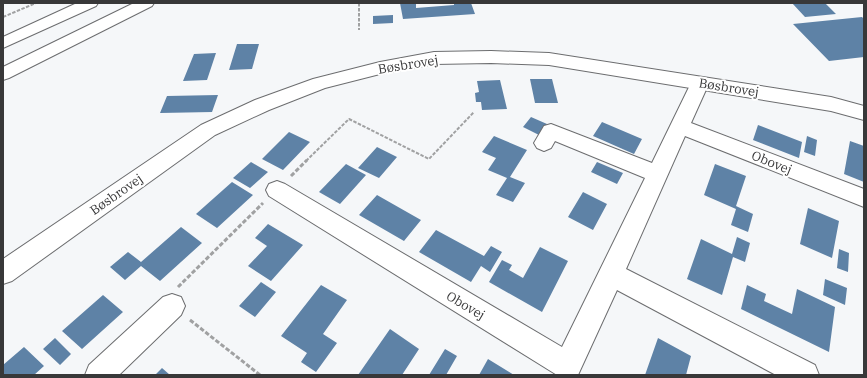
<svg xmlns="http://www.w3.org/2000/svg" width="867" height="378" viewBox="0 0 867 378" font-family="'IBM Plex Serif',serif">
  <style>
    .building { fill: #5e82a6 }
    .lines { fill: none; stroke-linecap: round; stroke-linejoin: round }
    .minor-casing { stroke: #6c6d6f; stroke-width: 2 }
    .tertiary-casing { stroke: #6c6d6f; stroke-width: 2 }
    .motorway-casing { stroke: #6c6d6f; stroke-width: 2 }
    .path-far1 { stroke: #a0a1a2; stroke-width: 2; stroke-dasharray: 3.5 1.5; stroke-linecap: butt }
    .path { stroke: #a0a1a2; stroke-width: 3; stroke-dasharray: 4.5 2; stroke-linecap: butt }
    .minor { fill: #fff; fill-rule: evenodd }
    .tertiary { fill: #fff; fill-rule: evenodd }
    .motorway { fill: #fff; fill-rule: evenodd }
    .labels { text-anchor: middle; stroke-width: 4; stroke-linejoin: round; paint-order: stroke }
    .street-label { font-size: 13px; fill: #383839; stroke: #fff }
  </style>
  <rect width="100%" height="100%" fill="#f5f7f9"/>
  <path class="building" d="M400,3H416V8L454,5V3H471L475,14L403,19Z
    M792,3H825L836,14L805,17Z
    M393,15V23L373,24V16Z
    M862,17L864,19V57L829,61L793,24Z
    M237,44H259L252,69L229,70Z
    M216,53L207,80L183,81L194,54Z
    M530,79H552L558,103H535Z
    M500,80L507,109L482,110L481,102H476L475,93L479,92L477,81Z
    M218,95L212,112L160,113L167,96Z
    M531,117L547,124L539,135L523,127Z
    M602,122L642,139L634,154L593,136Z
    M758,125L802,142L799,158L753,140Z
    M289,132L310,142L283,170L262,159Z
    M494,136L527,150L510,177L525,183L513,202L496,195L507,178L488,170L496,158L482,152Z
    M807,136L817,140L815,156L804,152Z
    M850,141L864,146V182L844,174Z
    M377,147L397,157L379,178L358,168Z
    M251,162L268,172L250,188L233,178Z
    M597,162L623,173L617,184L591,172Z
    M346,164L366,175L340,204L319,192Z
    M715,164L746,176L736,206L753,214L748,232L731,225L736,209L704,195Z
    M232,182L253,195L217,228L196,214Z
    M583,192L607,204L593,230L568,217Z
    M377,195L421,220L404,241L359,215Z
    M808,208L839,221L832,258L800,244Z
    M268,224L303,245L271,281L248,266L267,246L255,238Z
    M181,227L202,243L160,281L141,266L125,280L110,267L128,252L141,262Z
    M436,230L484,256L491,246L502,252L490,272L481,266L471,282L419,252Z
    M737,237L750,243L745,262L733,257L722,295L687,279L701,239L732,254Z
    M540,247L568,261L542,312L489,282L502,260L512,265L509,270L523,278Z
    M839,249L849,253L848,272L837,268Z
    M825,279L847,288L845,305L823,295Z
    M261,282L276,292L255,317L239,306Z
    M321,285L347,300L323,334L337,343L316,372L301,362L307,353L281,336Z
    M747,285L766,294L764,301L792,314L797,289L835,307L829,352L741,309Z
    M103,295L123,312L82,349L62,331Z
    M390,329L419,349L402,375H358Z
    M55,338L71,354L60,365L43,349Z
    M658,338L691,356L686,375H645Z
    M24,347L44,366L34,375H3V365Z
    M445,349L457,356L446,375H429Z
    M488,359L514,375H479Z
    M162,368L170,375H155Z"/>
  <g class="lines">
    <g class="minor-casing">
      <path id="minor" d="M700,77L707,79L709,83L691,123L864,189V207L685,136L626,269L815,365L819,375H776L617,290L578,375H557L269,196L266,190L269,184L277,181L285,184L562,347L645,178L555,141L551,148L544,151L537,148L534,143L544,126L551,124L652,163L691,83L693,79Z
        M172,294L181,297L185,306L181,315L119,375H85L89,365L163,297Z"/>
    </g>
    <g class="tertiary-casing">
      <path id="tertiary" d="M491,51L549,53L831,97L864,106V120L831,111L549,65L491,63L434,64L380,74L325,88L269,110L215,135L12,281L3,284V259L201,125L255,100L313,79L380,62L434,52Z"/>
    </g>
    <g class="motorway-casing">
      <path id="motorway" d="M77,3H98L96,6L3,48V37Z
        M134,3H154L152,6L9,78L3,80V67Z"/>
    </g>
    <path class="path-far1" d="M359,3V30
      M3,17L36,3
      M306,161L349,119L429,159L474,112"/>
    <path class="path" d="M291,176L307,160
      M178,287L263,203
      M190,320L260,375"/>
    <use href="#minor" class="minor"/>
    <use href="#tertiary" class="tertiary"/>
    <use href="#motorway" class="motorway"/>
  </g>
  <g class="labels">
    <g class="street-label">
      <text transform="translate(408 64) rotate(-9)" y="5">Bøsbrovej</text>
      <text transform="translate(729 87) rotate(9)" y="5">Bøsbrovej</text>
      <text transform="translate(772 162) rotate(22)" y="5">Obovej</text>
      <text transform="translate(116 194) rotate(-35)" y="5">Bøsbrovej</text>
      <text transform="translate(466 305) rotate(31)" y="5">Obovej</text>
    </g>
  </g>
  <rect width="867" height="378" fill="none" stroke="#383839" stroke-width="8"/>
</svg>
